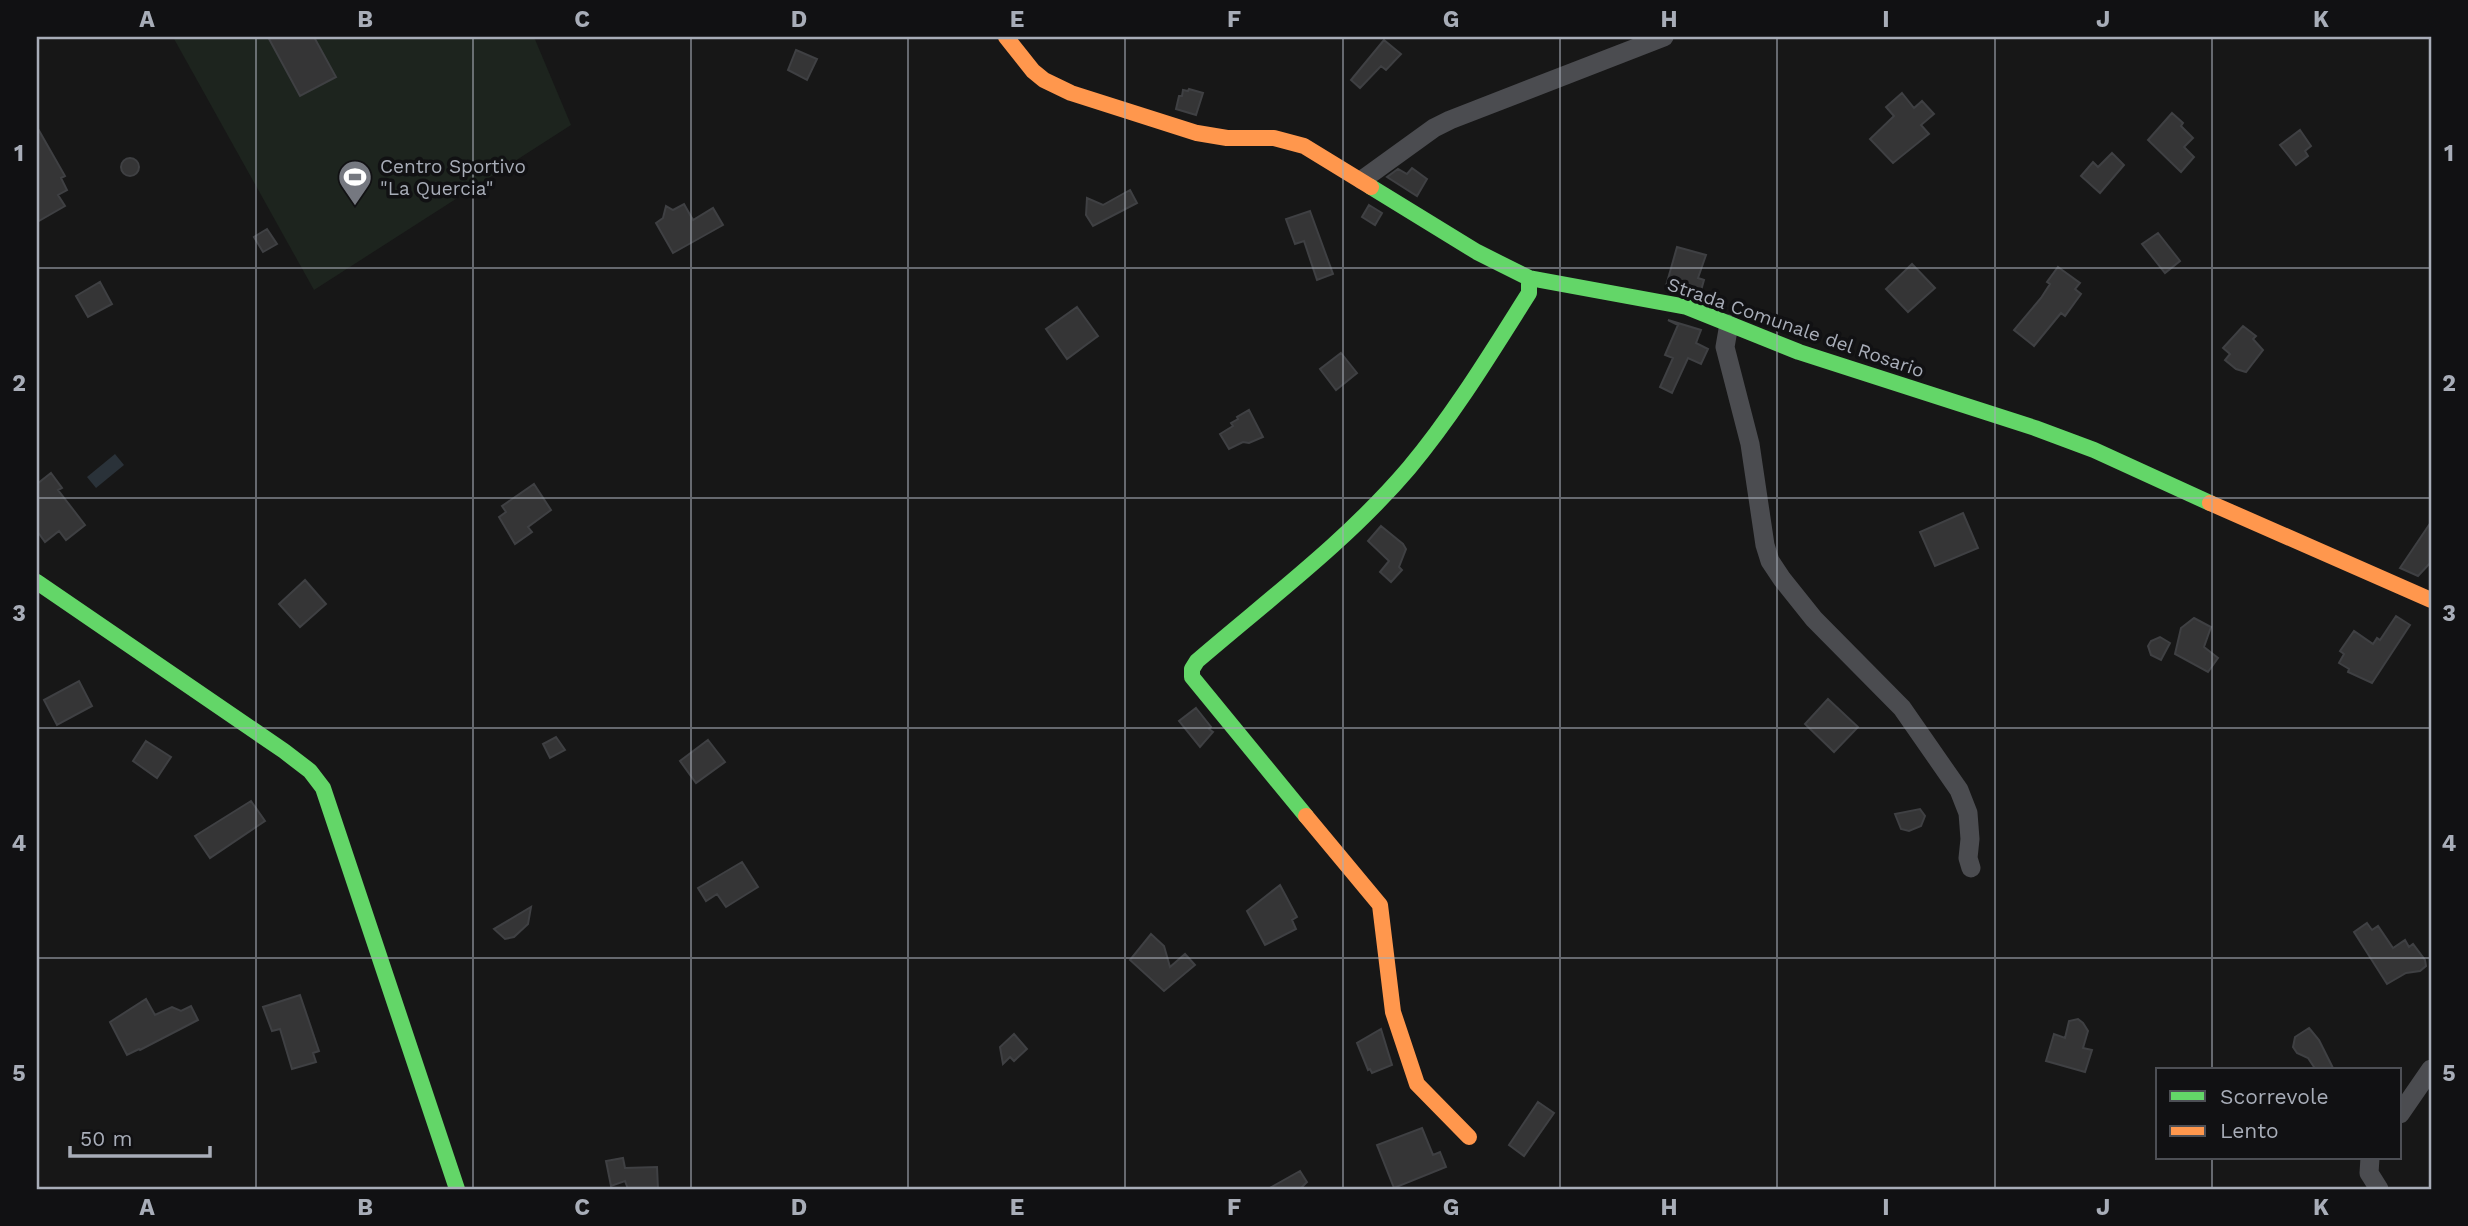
<svg xmlns="http://www.w3.org/2000/svg" width="2468" height="1226" viewBox="0 0 2468 1226" font-family="'Work Sans',sans-serif">
  <style>
    .green { fill: #1d241e }
    .water { fill: #2a3239 }
    .building { fill: #353536; stroke: #3f4043; stroke-width: 2 }
    .lines { fill: none; stroke-linecap: round; stroke-linejoin: round }
    .street { stroke: #4b4c50; stroke-width: 19 }
    .fast { stroke: #63d668; stroke-width: 16 }
    .slow { stroke: #ff974d; stroke-width: 16 }
    .grid { fill: none; stroke: #a8adb8; stroke-width: 2; stroke-opacity: 0.55 }
    .labels { text-anchor: middle; stroke-width: 7; stroke-linejoin: round; paint-order: stroke }
    .poi-label { font-size: 19px; fill: #a8adb8; stroke: #111113; text-anchor: start }
    .street-label { font-size: 19px; fill: #a8adb8; stroke: #111113 }
    .neatline { fill: none; stroke: #a8adb8; stroke-width: 2.5 }
    .grid-label { font-size: 23px; text-anchor: middle; font-weight: bold; fill: #a8adb8 }
  </style>
  <rect width="100%" height="100%" fill="#171717"/>
  <path class="green" d="M173,37H534L571,125L314,290Z"/>
  <path class="water" d="M115,454L124,465L96,488L87,477Z"/>
  <path class="building" d="M268,37H314L336,77L300,96Z
    M1384,40L1401,54L1386,70L1381,66L1360,88L1351,80Z
    M796,50L817,59L807,80L788,70Z
    M1189,89L1203,93L1196,115L1176,109L1179,96H1182L1183,90L1188,91Z
    M1902,93L1914,108L1922,101L1934,114L1921,125L1929,134L1893,163L1870,139L1894,116L1886,107Z
    M2172,113L2183,123L2181,126L2193,138L2184,147L2194,157L2181,172L2148,140Z
    M37,127L65,176L61,178L67,190L58,195L65,206L37,222Z
    M2300,130L2311,146L2305,151L2308,156L2296,165L2280,145Z
    M2112,153L2124,165L2100,193L2081,176L2093,162L2098,167Z
    M121 167a9 9 0 1 1 18 0a9 9 0 1 1-18 0Z
    M1412,168L1427,179L1417,196L1387,177L1398,169L1407,174Z
    M1130,190L1137,203L1093,226L1086,215L1087,198L1103,205Z
    M684,204L693,220L713,208L723,225L673,253L656,223L663,218L666,206L673,210Z
    M1369,205L1382,213L1375,225L1362,217Z
    M1310,211L1333,274L1317,280L1304,241L1295,244L1286,219Z
    M267,229L277,244L263,252L254,237Z
    M2158,233L2180,261L2165,273L2142,244Z
    M1677,247L1706,255L1698,278L1704,280L1700,294L1666,286Z
    M1912,264L1935,288L1908,312L1886,289Z
    M2058,267L2080,283L2075,289L2081,294L2065,316L2061,313L2034,346L2014,330L2041,298L2050,284L2047,282Z
    M100,282L112,304L88,317L76,296Z
    M1077,307L1098,336L1067,359L1046,329Z
    M1668,320L1701,330L1696,343L1708,349L1701,364L1688,358L1672,393L1660,387L1673,358L1665,355L1678,325Z
    M2243,326L2256,336L2253,339L2263,350L2246,372L2236,369L2225,360L2230,354L2223,348Z
    M1341,353L1357,373L1336,390L1320,369Z
    M1249,410L1263,437L1249,443L1243,442L1229,449L1220,434L1233,426L1231,423L1238,419L1237,417Z
    M51,473L62,488L58,490L85,525L66,540L59,531L45,542L37,531V484Z
    M534,484L551,510L528,527L532,532L515,544L499,517L506,512L502,506Z
    M1963,513L1978,548L1935,566L1920,532Z
    M2431,522V562L2418,576L2400,568Z
    M1381,526L1403,544L1406,549L1399,567L1402,570L1391,582L1380,572L1389,561L1368,541Z
    M305,580L326,604L300,627L279,604Z
    M2396,616L2410,625L2372,683L2348,672L2349,669L2339,663L2344,654L2340,651L2354,631L2373,644L2377,638L2380,640Z
    M2194,618L2211,627L2204,647L2218,658L2208,672L2175,654L2181,628Z
    M2160,637L2170,643L2161,660L2151,655L2148,646L2151,641Z
    M79,681L92,706L57,725L44,700Z
    M1828,699L1858,727L1834,752L1805,724Z
    M1196,708L1211,727L1209,729L1213,732L1200,747L1179,721Z
    M556,737L565,750L550,758L543,744Z
    M708,740L725,762L696,783L680,761Z
    M146,741L171,757L157,778L133,761Z
    M251,801L265,821L210,858L195,836Z
    M1920,809L1925,816L1921,826L1909,831L1901,829L1895,814Z
    M742,862L758,887L726,907L717,894L706,901L698,888Z
    M1280,885L1297,917L1292,920L1296,929L1265,945L1247,911Z
    M531,907L528,924L514,937L505,939L494,929Z
    M2367,923L2372,930L2378,926L2393,948L2405,940L2409,947L2413,944L2425,960L2426,966L2420,971L2406,973L2387,984L2354,932Z
    M1151,934L1164,946L1170,967L1185,954L1195,965L1164,991L1130,960Z
    M300,995L319,1051L313,1053L316,1062L292,1069L280,1029L272,1031L263,1007Z
    M146,999L155,1015L172,1007L181,1011L191,1006L198,1020L140,1050L139,1049L127,1055L110,1022Z
    M2078,1019L2083,1023L2088,1031L2083,1048L2092,1050L2085,1072L2046,1061L2054,1034L2065,1038L2069,1021Z
    M2309,1028L2319,1040L2334,1070H2316L2308,1058L2297,1053L2293,1047L2295,1037Z
    M1381,1029L1392,1065L1372,1073L1370,1069L1368,1070L1357,1043Z
    M1014,1034L1027,1049L1014,1061L1010,1057L1003,1064L1000,1047Z
    M1538,1102L1554,1113L1524,1156L1509,1145Z
    M1422,1128L1433,1155L1440,1152L1446,1167L1394,1188L1377,1145Z
    M623,1158L625,1168L657,1167L658,1189H628L625,1181L611,1186L606,1161Z
    M1300,1171L1307,1182L1300,1189H1268Z"/>
  <g class="lines">
    <path class="street" d="M1362,180L1434,128L1450,120L1664,37
      M1729,324L1725,347L1750,444L1765,545L1770,561L1782,579L1814,619L1902,708L1959,790L1968,813L1970,839L1968,858L1971,868
      M2400,1114L2431,1069
      M2370,1158L2369,1173L2379,1189"/>
    <path class="fast" d="M1371,187L1477,252L1529,278L1687,307L1799,352L2035,428L2094,450L2210,503
      M37,582L284,751L310,771L323,788L457,1189
      M1306,816L1192,677V669L1197,661C1269,599 1347,541 1409,468C1454,414 1491,353 1529,293V278"/>
    <path class="slow" d="M1006,37L1033,71L1044,80L1071,93L1197,133L1227,138H1274L1304,146L1371,187
      M2210,503L2431,600
      M1306,816L1380,905L1393,1012L1417,1084L1469,1137"/>
  </g>
  <path class="grid" d="M256,37V1189M473,37V1189M691,37V1189M908,37V1189M1125,37V1189M1343,37V1189M1560,37V1189M1777,37V1189M1995,37V1189M2212,37V1070M37,268H2431M37,498H2431M37,728H2431M37,958H2431M2212,1158V1189"/>
  <defs>
    <g id="stadium-pin" transform="scale(1.75)"><path d="M0 17L-7.5 6A9.5 9.5 0 1 1 7.5 6Z" fill="#757880" stroke="#111113"/><path d="M0-5a6.5 5 0 1 0 0 10a6.5 5 0 1 0 0-10ZM-3.5-1.8h7v3.6h-7Z" fill="#fff"/></g>
  </defs>
  <g fill-rule="evenodd">
    <use href="#stadium-pin" x="355" y="177"/>
  </g>
  <g class="labels">
    <g class="poi-label">
      <text x="380" y="173">Centro Sportivo<tspan x="380" dy="22">"La Quercia"</tspan></text>
    </g>
    <g class="street-label">
      <text transform="translate(1796 327) rotate(19)" y="7">Strada Comunale del Rosario</text>
    </g>
  </g>
  <rect width="2468" height="1226" fill="none" stroke="#111113" stroke-width="77"/>
  <rect x="2156" y="1068" width="245" height="91" fill="#111113" stroke="#4d4f55" stroke-width="2"/>
  <rect x="2170" y="1091" width="35" height="10" fill="#63d668" stroke="#4d4f55" stroke-width="2"/>
  <text x="2220" y="1104" font-size="21" fill="#a8adb8">Scorrevole</text>
  <rect x="2170" y="1126" width="35" height="10" fill="#ff974d" stroke="#4d4f55" stroke-width="2"/>
  <text x="2220" y="1138" font-size="21" fill="#a8adb8">Lento</text>
  <path d="M70 1146v10h140v-10" fill="none" stroke="#a8adb8" stroke-width="3.5"/>
  <text x="80" y="1146" font-size="21" fill="#a8adb8" stroke="#111113" stroke-width="5" paint-order="stroke">50 m</text>
  <rect x="38" y="38" width="2392" height="1150" class="neatline"/>
  <g class="grid-label">
    <text x="147" y="27">A</text>
    <text x="365" y="27">B</text>
    <text x="582" y="27">C</text>
    <text x="799" y="27">D</text>
    <text x="1017" y="27">E</text>
    <text x="1234" y="27">F</text>
    <text x="1451" y="27">G</text>
    <text x="1669" y="27">H</text>
    <text x="1886" y="27">I</text>
    <text x="2103" y="27">J</text>
    <text x="2321" y="27">K</text>
    <text x="19" y="161">1</text>
    <text x="2449" y="161">1</text>
    <text x="19" y="391">2</text>
    <text x="2449" y="391">2</text>
    <text x="19" y="621">3</text>
    <text x="2449" y="621">3</text>
    <text x="19" y="851">4</text>
    <text x="2449" y="851">4</text>
    <text x="19" y="1081">5</text>
    <text x="2449" y="1081">5</text>
    <text x="147" y="1215">A</text>
    <text x="365" y="1215">B</text>
    <text x="582" y="1215">C</text>
    <text x="799" y="1215">D</text>
    <text x="1017" y="1215">E</text>
    <text x="1234" y="1215">F</text>
    <text x="1451" y="1215">G</text>
    <text x="1669" y="1215">H</text>
    <text x="1886" y="1215">I</text>
    <text x="2103" y="1215">J</text>
    <text x="2321" y="1215">K</text>
  </g>
</svg>
